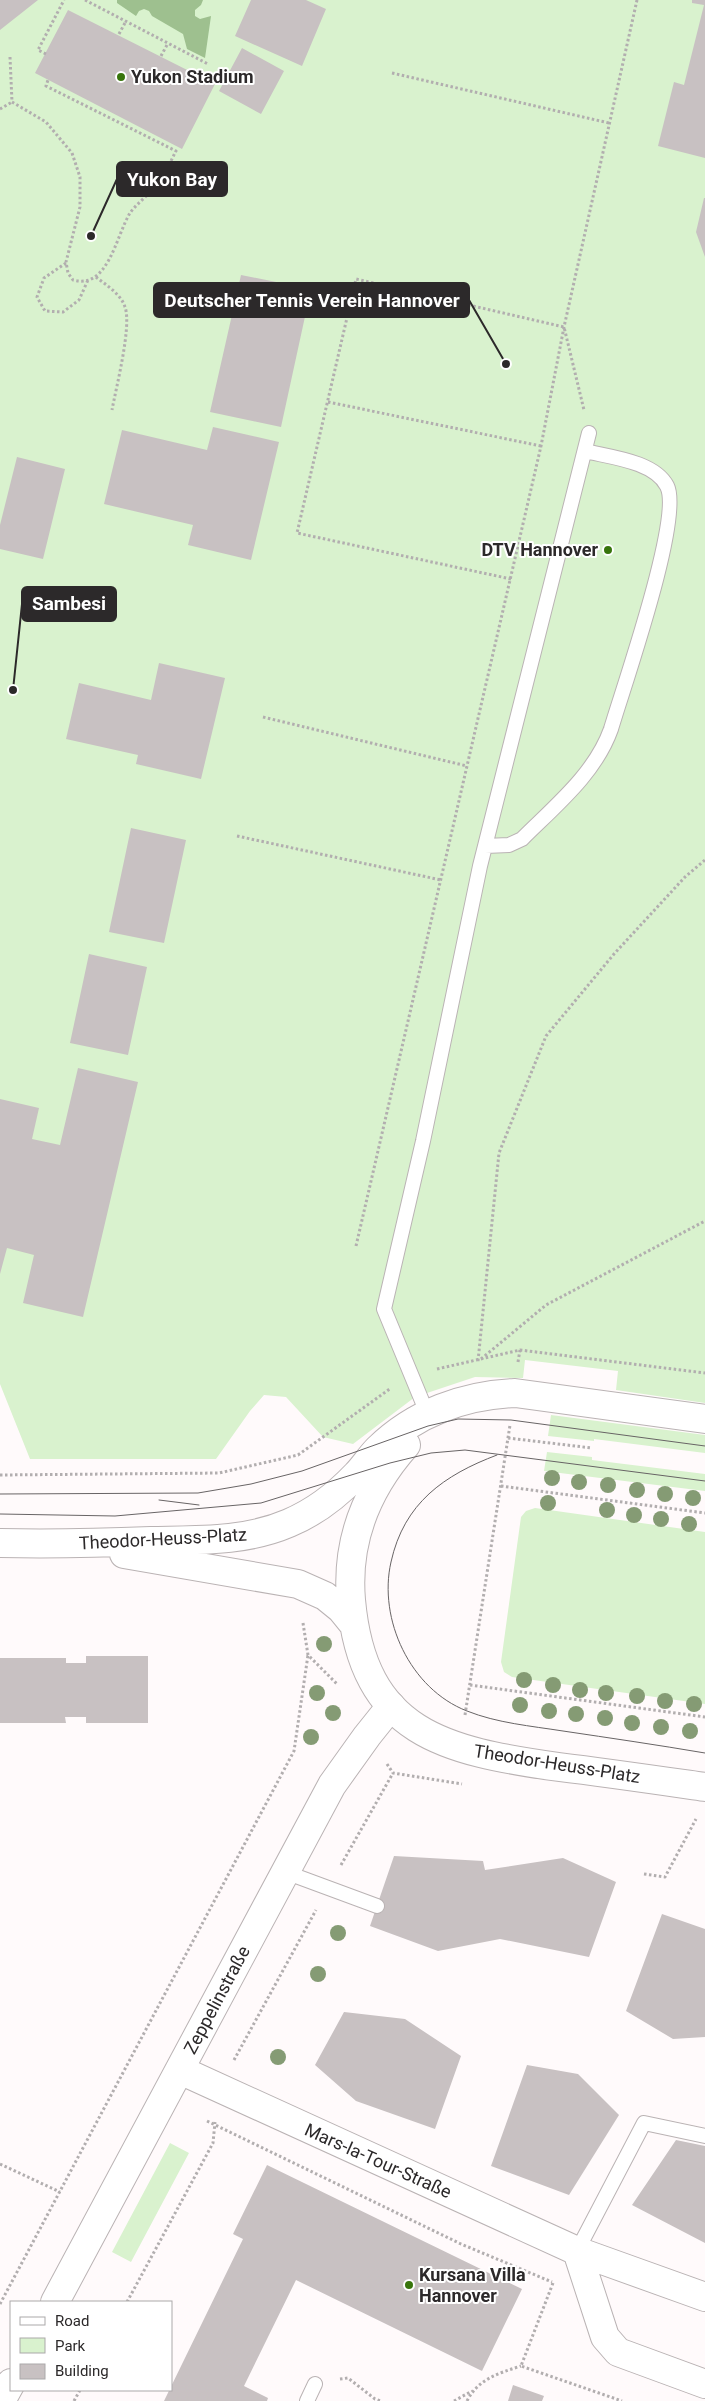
<svg xmlns="http://www.w3.org/2000/svg" width="705" height="2401" viewBox="0 0 705 2401" font-family="Roboto,sans-serif">
  <style>
    .green { fill: #d9f2ce }
    .water { fill: #9ec08f }
    .building { fill: #c8c1c2 }
    .lines { fill: none; stroke-linecap: round; stroke-linejoin: round }
    .service-casing { stroke: #bab3b4; stroke-width: 16 }
    .minor-casing { stroke: #bab3b4; stroke-width: 30 }
    .tertiary-casing { stroke: #bab3b4; stroke-width: 30 }
    .path { stroke: #b2aeaf; stroke-width: 3; stroke-dasharray: 2.5 2.5; stroke-linecap: butt }
    .service { stroke: #fff; stroke-width: 14 }
    .minor { stroke: #fff; stroke-width: 28 }
    .tertiary { stroke: #fff; stroke-width: 28 }
    .tram { stroke: #686465; stroke-width: 1 }
    .tree { fill: #859b74 }
    .poi-dot { fill: #38750c; stroke: #fff; stroke-width: 2 }
    .labels { text-anchor: middle; stroke-width: 4; stroke-linejoin: round; paint-order: stroke }
    .poi-label { font-size: 18px; font-weight: bold; fill: #2c292a; stroke: #fff; text-anchor: start }
    .street-label { font-size: 18px; fill: #2c292a; stroke: #fff }
    .leader { fill: none; stroke: #2c292a; stroke-width: 2 }
    .callout-dot { fill: #2c292a; stroke: #fff; stroke-width: 2 }
    .callout { fill: #2c292a; stroke: #2c292a; stroke-width: 2 }
    .callout-label { font-size: 19px; text-anchor: middle; font-weight: bold; fill: #fff }
  </style>
  <rect width="100%" height="100%" fill="#fffafb"/>
  <path class="green" d="M0,0H705V1403L616,1390L618,1371L525,1360L523,1378L475,1377L415,1397L353,1444L323,1437L286,1397L264,1395L250,1411L216,1459H30L0,1384Z
    M551,1415L705,1435V1453L594,1439V1441L548,1436Z
    M547,1452L592,1457V1460L705,1474V1491L544,1471Z
    M535,1508L705,1532V1704L512,1677L504,1672L501,1662L521,1517L526,1511Z
    M170,2143L189,2153L131,2262L112,2252Z"/>
  <path class="water" d="M117,0H203L201,5L195,10V16L200,19L211,16L205,58L187,49L183,34L152,16L149,11L144,9L139,11L136,16L117,3Z"/>
  <path class="building" d="M0,0H38L0,30Z
    M251,0H306L326,9L302,66L235,36Z
    M692,0H705V158L658,146L674,82L684,85L704,5L692,3Z
    M68,10L215,84L182,149L35,73Z
    M242,48L284,71L261,114L219,91Z
    M704,198H705V257L696,232Z
    M241,275L311,289L281,427L210,412Z
    M213,427L279,442L251,560L188,545L193,525L104,504L122,430L207,450Z
    M17,457L65,469L43,559L0,549V525Z
    M159,663L225,678L201,779L136,764L138,755L66,739L79,683L151,700Z
    M131,828L186,840L164,943L109,932Z
    M89,954L147,967L128,1055L70,1043Z
    M78,1068L138,1082L83,1317L23,1303L34,1255L7,1248L0,1274V1099L39,1108L32,1139L60,1145Z
    M86,1656H148V1723H86V1717H65L66,1723H0V1658H66V1663H86Z
    M394,1856L483,1861L485,1870L563,1858L616,1882L589,1957L500,1939L438,1951L370,1926Z
    M662,1914L705,1929V2037L673,2039L626,2011Z
    M344,2012L405,2019L461,2056L435,2129L356,2101L315,2065Z
    M527,2065L578,2074L619,2115L569,2195L491,2166Z
    M676,2140L705,2146V2243L632,2205Z
    M267,2165L522,2289L482,2371L296,2280L244,2386L268,2398L267,2401H164L243,2239L233,2234Z
    M513,2385L544,2396L542,2401H508Z"/>
  <g class="lines">
    <g class="service-casing">
      <path id="service" d="M485,846L509,845L522,839C555,806 595,774 611,729C623,688 683,517 667,486C654,461 609,457 585,451
        M427,1413L384,1309L423,1141L480,866L589,433
        M285,1872L377,1906
        M577,2251L644,2123L705,2136
        M307,2401L315,2384"/>
    </g>
    <g class="minor-casing">
      <path id="minor" d="M180,2070L577,2251L705,2297
        M577,2251L605,2337L618,2352L705,2384
        M55,2302L332,1785L367,1736L391,1706
        M1,2401L11,2383"/>
    </g>
    <g class="tertiary-casing">
      <path id="tertiary" d="M406,1445C367,1489 346,1541 351,1600C363,1734 445,1751 559,1767C608,1773 656,1780 705,1787
        M0,1543C51,1544 101,1543 151,1541C198,1540 245,1542 289,1523C315,1512 337,1495 356,1475C364,1467 370,1457 378,1449C415,1413 464,1395 515,1393L705,1419
        M124,1554L298,1584L325,1596L341,1609L354,1625"/>
    </g>
    <path class="path" d="M85,0L208,64
      M119,34L126,21
      M46,54L38,50L64,0
      M161,56L168,43
      M10,57L12,102
      M392,73L609,123
      M12,102L46,122L72,153L80,177V207L66,262L68,273L73,280C108,290 116,236 130,213C137,203 149,195 157,185C165,176 170,162 176,151L46,86L48,80
      M0,109L12,102
      M66,263L44,278L37,297L45,311L63,312L79,300L88,280
      M96,277C106,285 121,294 125,307C132,326 116,388 112,410
      M328,402L541,446
      M511,579L297,533L356,279L564,327L584,410
      M263,717L467,766
      M237,836L441,880
      M356,1246L541,446L564,327L637,0
      M481,1359L546,1305L705,1221
      M478,1361L499,1153L546,1036L614,954L685,877L705,860
      M518,1362L520,1350
      M437,1369L520,1350L705,1373
      M508,1438L592,1448
      M0,1475L219,1473L298,1455L391,1388
      M501,1486L705,1513
      M303,1623L308,1655L337,1684
      M470,1685L705,1717
      M465,1715L510,1425
      M387,1764L393,1773L462,1784
      M341,1865L393,1773
      M644,1874L665,1877L696,1819
      M234,2060L316,1910
      M207,2121L461,2244L552,2282
      M0,2164L60,2192
      M553,2283L521,2366L622,2401
      M127,2302L213,2143L215,2122
      M0,2304L294,1751L308,1655
      M340,2379L348,2378L375,2399L381,2401
      M74,2401L80,2390
      M454,2401L472,2391
      M467,2401C478,2379 499,2373 521,2366"/>
    <use href="#service" class="service"/>
    <use href="#minor" class="minor"/>
    <use href="#tertiary" class="tertiary"/>
    <path class="tram" d="M497,1455C444,1475 404,1503 391,1562C378,1619 410,1689 467,1711C497,1723 531,1726 563,1731C610,1738 658,1745 705,1753
      M0,1494L198,1493L251,1484L302,1471L428,1426L458,1419L511,1420L705,1446
      M159,1500L199,1505
      M0,1514L115,1516L261,1503L390,1463L431,1453L465,1450L705,1481"/>
  </g>
  <g class="tree">
    <circle cx="552" cy="1478" r="8"/>
    <circle cx="579" cy="1482" r="8"/>
    <circle cx="608" cy="1485" r="8"/>
    <circle cx="637" cy="1490" r="8"/>
    <circle cx="665" cy="1494" r="8"/>
    <circle cx="693" cy="1498" r="8"/>
    <circle cx="548" cy="1503" r="8"/>
    <circle cx="607" cy="1510" r="8"/>
    <circle cx="634" cy="1515" r="8"/>
    <circle cx="661" cy="1519" r="8"/>
    <circle cx="689" cy="1524" r="8"/>
    <circle cx="324" cy="1644" r="8"/>
    <circle cx="524" cy="1680" r="8"/>
    <circle cx="553" cy="1685" r="8"/>
    <circle cx="580" cy="1690" r="8"/>
    <circle cx="317" cy="1693" r="8"/>
    <circle cx="606" cy="1693" r="8"/>
    <circle cx="637" cy="1696" r="8"/>
    <circle cx="665" cy="1701" r="8"/>
    <circle cx="694" cy="1704" r="8"/>
    <circle cx="520" cy="1705" r="8"/>
    <circle cx="549" cy="1711" r="8"/>
    <circle cx="333" cy="1713" r="8"/>
    <circle cx="576" cy="1714" r="8"/>
    <circle cx="605" cy="1718" r="8"/>
    <circle cx="632" cy="1723" r="8"/>
    <circle cx="661" cy="1727" r="8"/>
    <circle cx="690" cy="1731" r="8"/>
    <circle cx="311" cy="1737" r="8"/>
    <circle cx="338" cy="1933" r="8"/>
    <circle cx="318" cy="1974" r="8"/>
    <circle cx="278" cy="2057" r="8"/>
  </g>
  <g class="poi-dot">
    <circle cx="121" cy="77" r="5"/>
    <circle cx="608" cy="550" r="5"/>
    <circle cx="409" cy="2285" r="5"/>
  </g>
  <g class="labels">
    <g class="poi-label">
      <text x="131" y="83">Yukon Stadium</text>
      <text x="598" y="556" text-anchor="end">DTV Hannover</text>
      <text x="419" y="2281">Kursana Villa<tspan x="419" dy="21">Hannover</tspan></text>
    </g>
    <g class="street-label">
      <text transform="translate(163 1539) rotate(-3)" y="6">Theodor-Heuss-Platz</text>
      <text transform="translate(557 1764) rotate(9)" y="6">Theodor-Heuss-Platz</text>
      <text transform="translate(217 2000) rotate(-62)" y="6">Zeppelinstraße</text>
      <text transform="translate(378 2161) rotate(24)" y="6">Mars-la-Tour-Straße</text>
    </g>
  </g>
  <path class="leader" d="M91 236L117 179M506 364L469 300M13 690L22 604"/>
  <g class="callout-dot">
    <circle cx="91" cy="236" r="5"/>
    <circle cx="506" cy="364" r="5"/>
    <circle cx="13" cy="690" r="5"/>
  </g>
  <g class="callout">
    <rect x="117" y="162" width="110" height="34" rx="5"/>
    <rect x="154" y="283" width="315" height="34" rx="5"/>
    <rect x="22" y="587" width="94" height="34" rx="5"/>
  </g>
  <g class="callout-label">
    <text x="172" y="186">Yukon Bay</text>
    <text x="312" y="307">Deutscher Tennis Verein Hannover</text>
    <text x="69" y="610">Sambesi</text>
  </g>
  <rect x="10" y="2301" width="162" height="90" fill="#ffffff" stroke="#aba9aa"/>
  <rect x="20" y="2317" width="25" height="8" fill="#ffffff" stroke="#aba9aa"/>
  <text x="55" y="2326" font-size="15" fill="#2c292a">Road</text>
  <rect x="20" y="2338" width="25" height="15" fill="#d9f2ce" stroke="#aba9aa"/>
  <text x="55" y="2351" font-size="15" fill="#2c292a">Park</text>
  <rect x="20" y="2364" width="25" height="15" fill="#c8c1c2" stroke="#aba9aa"/>
  <text x="55" y="2376" font-size="15" fill="#2c292a">Building</text>
</svg>
